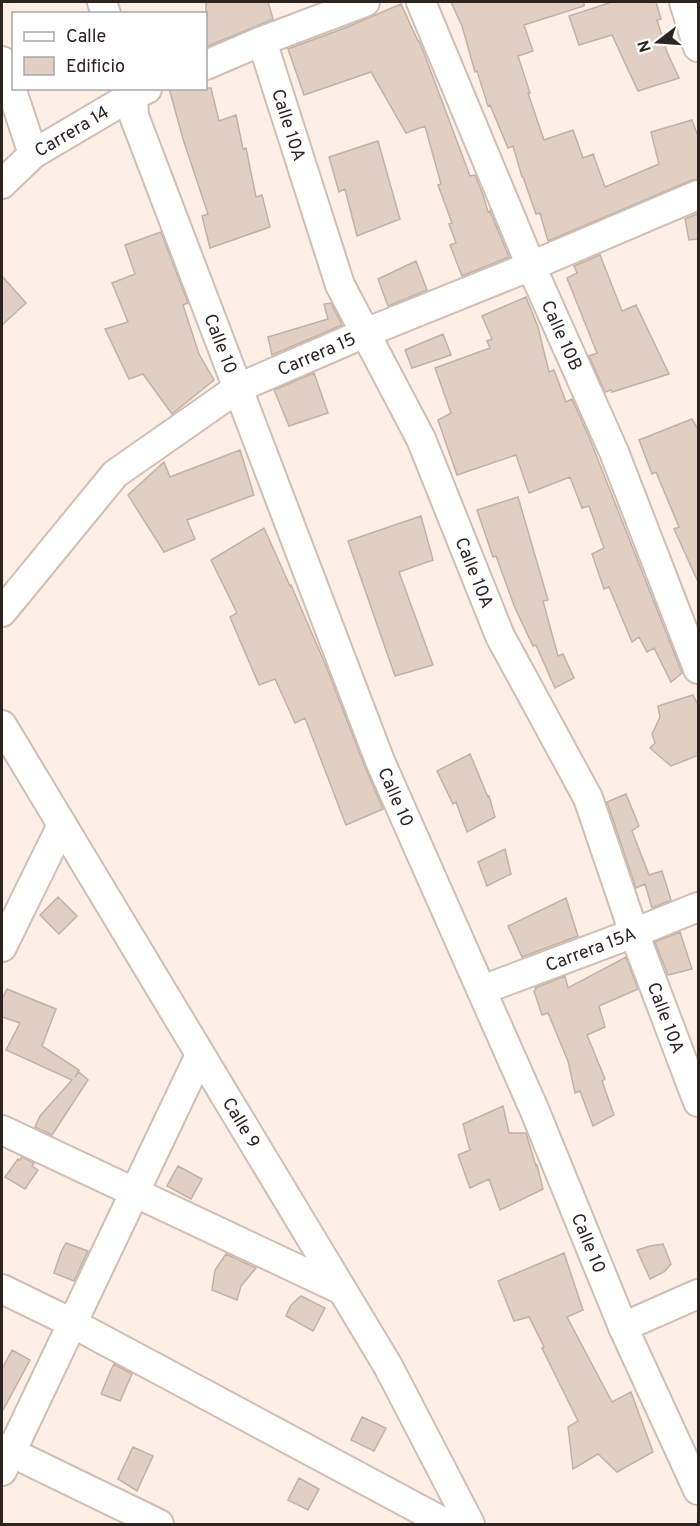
<svg xmlns="http://www.w3.org/2000/svg" width="700" height="1526" viewBox="0 0 700 1526" font-family="Overpass,sans-serif">
  <style>
    .building { fill: #e1cfc4; stroke: #c1b0a5; stroke-width: 1.5 }
    .lines { fill: none; stroke-linecap: round; stroke-linejoin: round }
    .minor-casing { stroke: #d0beb3; stroke-width: 32 }
    .minor { stroke: #fff; stroke-width: 28 }
    .labels { text-anchor: middle; stroke-width: 4.5; stroke-linejoin: round; paint-order: stroke }
    .street-label { font-size: 18px; fill: #2b2420; stroke: #fff }
  </style>
  <rect width="100%" height="100%" fill="#feefe6"/>
  <path class="building" d="M206,2H268L273,19L206,47Z
    M451,2H584V6L524,25L533,51L518,56L530,93H528L544,140L573,130L583,158L593,154L605,187L659,164L651,132L692,120L699,139V179L692,180L548,241L540,213L536,214L523,177H522L513,146L508,148L490,105L488,106L477,71L475,72L462,26Z
    M612,2H656L661,19L657,20L667,52L679,78L638,91L612,35L579,45L569,16Z
    M401,4L418,41H419L422,48L470,176L475,175L483,195L488,212L490,211L509,257L462,276L450,245L456,243L449,224L452,223L438,185L441,184L425,126L406,133L371,72L304,95L288,49L345,28Z
    M169,88H211L219,121L236,115L243,149L246,148L256,197L262,195L270,227L210,248L202,216L208,214L183,139Z
    M378,141L400,219L357,236L345,189L339,192L329,157Z
    M699,213V239L689,240L685,219Z
    M161,232L188,303L183,305L199,354L214,380L172,414L143,374L129,379L105,329L128,322L112,283L135,274L125,245Z
    M600,255L622,311L636,305L669,374L612,392L611,390L605,392L589,356L597,353L567,278L577,273L574,266Z
    M416,261L427,290L388,306L378,279Z
    M2,276L26,303L2,325Z
    M526,297L538,327L549,372L554,370L566,402L572,399L589,437L682,673L671,682L654,648L647,652L639,637L632,642L609,587L604,589L592,554L604,548L589,506L582,508L570,477L529,493L516,455L457,475L438,420L451,413L435,368L490,348L487,341L492,339L482,316Z
    M331,303L342,325L272,355L268,337L328,319L324,304Z
    M443,334L451,355L412,368L405,350Z
    M314,373L328,413L289,426L274,390Z
    M692,419L699,431V584L674,529L679,527L656,472L652,474L639,440Z
    M240,450L254,495L187,520L195,539L164,552L128,495L164,462L170,477Z
    M518,497L548,600L543,601L558,656L563,654L574,678L555,688L536,645L533,646L515,608L496,556L493,557L477,510Z
    M421,516L433,560L399,572L433,665L395,676L348,541Z
    M264,528L290,586L291,585L326,666L365,767L383,809L346,825L305,718L295,723L275,679L259,685L230,617L237,613L211,560Z
    M693,695L699,707V755L671,766L650,748L655,743L652,734L660,717L658,706Z
    M470,754L488,797L489,796L495,817L467,832L456,802L453,804L437,771Z
    M626,794L639,826L632,831L649,875L662,871L671,900L652,908L645,884L636,888L607,802Z
    M505,849L511,874L487,886L478,862Z
    M58,897L77,916L59,934L40,915Z
    M566,898L578,936L522,957L508,926Z
    M680,932L692,969L668,975L655,942Z
    M626,957L638,989L599,1006L605,1027L587,1035L605,1079L602,1081L614,1115L593,1126L580,1091L575,1093L568,1061L548,1013L542,1015L534,991L536,989L535,988L565,976L568,988Z
    M7,989L56,1009L42,1046L79,1070L75,1077L79,1072L88,1080L52,1135L35,1127L40,1116L72,1080L6,1050L20,1023L2,1017V999Z
    M503,1106L509,1133H526L536,1166L537,1165L543,1189L500,1210L489,1179L470,1188L458,1155L470,1150L463,1124Z
    M22,1157L34,1163L32,1166L38,1170L25,1189L5,1177L18,1159L20,1160Z
    M178,1166L202,1179L191,1199L167,1186Z
    M66,1243L88,1251L74,1281L54,1273L61,1252Z
    M663,1244L671,1264L664,1272L650,1279L637,1250L650,1246Z
    M564,1253L583,1310L567,1317L612,1402L631,1392L653,1452L617,1472L598,1454L573,1469L568,1427L578,1421L542,1348L544,1347L529,1317L514,1321L498,1281Z
    M226,1254L256,1268L241,1286L237,1300L212,1290L215,1270Z
    M301,1296L325,1308L313,1331L286,1316L291,1305Z
    M12,1350L30,1360L2,1412V1369Z
    M114,1364L132,1374L120,1401L101,1394L110,1372Z
    M362,1417L386,1428L374,1451L351,1440Z
    M133,1447L153,1456L137,1491L118,1479Z
    M299,1478L319,1489L308,1510L288,1500Z"/>
  <g class="lines">
    <g class="minor-casing">
      <g id="minor">
        <path d="M102,2L106,14"/>
        <path id="s1" d="M421,2L531,266L614,452L698,669"/>
        <path d="M684,2L698,47"/>
        <path id="s2" d="M262,41L340,285L421,439L500,636L588,798L634,933L698,1102"/>
        <path d="M2,61L33,154"/>
        <path d="M206,65L262,41L365,2"/>
        <path id="s3" d="M131,88L133,95L134,116L380,761L534,1109L623,1327L698,1490"/>
        <path id="s4" d="M2,184L33,154L133,95L147,89"/>
        <path id="s5" d="M2,612L115,474L238,388L365,333L531,266L698,195"/>
        <path id="s6" d="M2,725L388,1366L470,1524"/>
        <path d="M2,947L62,825"/>
        <path id="s7" d="M482,990L634,933L698,907"/>
        <path d="M2,1130L342,1290"/>
        <path d="M2,1289L72,1323L447,1524"/>
        <path d="M623,1327L698,1294"/>
        <path d="M2,1448L159,1524"/>
        <path d="M2,1471L200,1055"/>
      </g>
    </g>
    <use href="#minor" class="minor"/>
  </g>
  <g class="labels">
    <g class="street-label">
      <text dy="6" stroke="none"><textPath href="#s2" startOffset="88">Calle 10A</textPath></text>
      <text dy="6" stroke="none"><textPath href="#s4" startOffset="88">Carrera 14</textPath></text>
      <text dy="6" stroke="none"><textPath href="#s1" startOffset="362">Calle 10B</textPath></text>
      <text dy="6" stroke="none"><textPath href="#s3" startOffset="272">Calle 10</textPath></text>
      <text dy="6" stroke="none"><textPath href="#s5" startOffset="414">Carrera 15</textPath></text>
      <text dy="6" stroke="none"><textPath href="#s2" startOffset="574">Calle 10A</textPath></text>
      <text dy="6" stroke="none"><textPath href="#s3" startOffset="758">Calle 10</textPath></text>
      <text dy="6" stroke="none"><textPath href="#s7" startOffset="116">Carrera 15A</textPath></text>
      <text dy="6" stroke="none"><textPath href="#s2" startOffset="1060">Calle 10A</textPath></text>
      <text dy="6" stroke="none"><textPath href="#s6" startOffset="464">Calle 9</textPath></text>
      <text dy="6" stroke="none"><textPath href="#s3" startOffset="1244">Calle 10</textPath></text>
    </g>
  </g>
  <rect width="700" height="1526" fill="none" stroke="#2b2420" stroke-width="6"/>
  <rect x="12" y="12" width="195" height="78" fill="#ffffff" stroke="#aaa7a6" stroke-width="1.5"/>
  <rect x="24" y="32" width="30" height="9" fill="#ffffff" stroke="#aaa7a6" stroke-width="1.5"/>
  <text x="66" y="42" font-size="18" fill="#2b2420">Calle</text>
  <rect x="24" y="57" width="30" height="18" fill="#e1cfc4" stroke="#aaa7a6" stroke-width="1.5"/>
  <text x="66" y="72" font-size="18" fill="#2b2420">Edificio</text>
  <g transform="translate(658 42) rotate(253)" stroke="#ffffff" stroke-width="4.5" paint-order="stroke">
  <path d="M0-4.5L10 22L0 15L-10 22Z" fill="#2b2420"/>
  <text y="-9" font-size="16" font-weight="bold" text-anchor="middle" fill="#2b2420">N</text>
  </g>
</svg>
